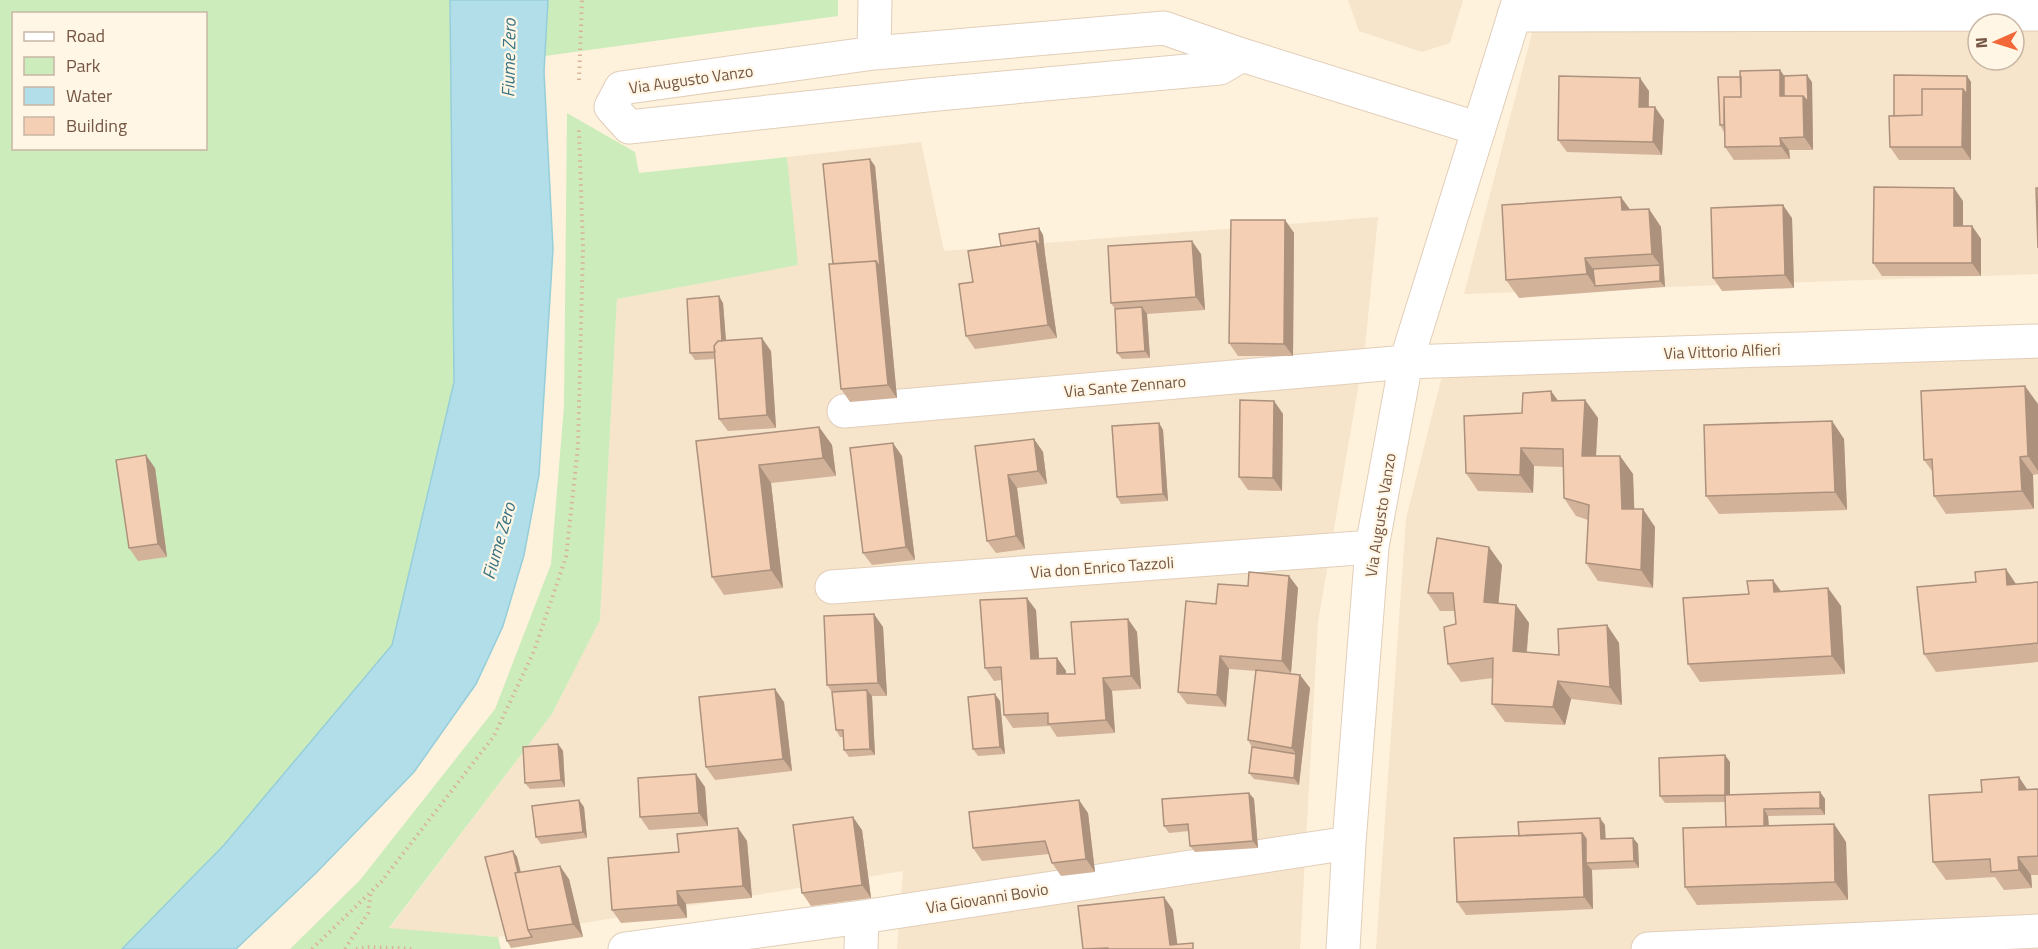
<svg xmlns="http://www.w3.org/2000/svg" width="2038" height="949" viewBox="0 0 2038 949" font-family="'Titillium Web',sans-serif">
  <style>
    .residential { fill: #f6e4cb; fill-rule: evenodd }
    .green { fill: #cdecbb; fill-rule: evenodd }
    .water { fill: #b1dee8; stroke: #96ceda; stroke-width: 1.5 }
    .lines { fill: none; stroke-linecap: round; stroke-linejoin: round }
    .minor-casing { stroke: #e2ceb9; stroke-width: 35 }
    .path { stroke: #d9b397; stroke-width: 4; stroke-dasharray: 1.5 4.5; stroke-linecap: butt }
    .minor { stroke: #fff; stroke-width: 33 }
    .wall { fill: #d3b29a }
    .shaded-wall { fill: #ac917d }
    .building { fill: #f5cfb3; stroke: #ac917d; stroke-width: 1.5 }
    .labels { text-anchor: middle; stroke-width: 4.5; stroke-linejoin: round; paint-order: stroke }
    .street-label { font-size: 16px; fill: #755744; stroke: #fff6e5 }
    .water-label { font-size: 18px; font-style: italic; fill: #3a7483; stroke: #fff6e5 }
  </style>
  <rect width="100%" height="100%" fill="#fef2dd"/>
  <path class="residential" d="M1348,0H1463L1450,43L1422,52L1359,31Z
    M1538,10L2038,19V274L1464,294ZM1978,24H2014V60H1978Z
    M921,142L944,251L1378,217L1365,347L1318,622L1300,949H897L903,871L498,937L389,929L552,714L600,620L617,299L797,265L787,157Z
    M2038,340V949H1376L1406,519L1446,360Z"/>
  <path class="green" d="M0,0H450L454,382L392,645L224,845L122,949H0ZM14,14H206V148H14Z
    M548,0H838V16L545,56Z
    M567,113L635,152L639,173L787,157L798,265L617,299L600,620L552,714L389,928L498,937L501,949H290L360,880L495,709L551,564L564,405Z"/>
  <path class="water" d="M450,0H548L544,72L553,249L539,475L524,555L503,626L476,684L414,772L316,873L236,949H122L224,845L392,645L454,382Z"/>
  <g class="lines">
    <g class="minor-casing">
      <path id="minor" d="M1514,15L2038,14
        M874,53L875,0
        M1242,55L1220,68L927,95L629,127L611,107L621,88L874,53L1164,28L1242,55L1479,129
        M844,411L1406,362L2038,341
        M832,587L1372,547
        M625,949L862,917L1349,843
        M861,949L862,917
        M1343,949L1349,843L1372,547L1406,362L1519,0
        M1648,949L2038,931"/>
    </g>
    <path class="path" d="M579,80L582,0
      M312,949L381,882L494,736L534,651L566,557L578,446L583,248L579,130
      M345,949L368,913L371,891
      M356,949L369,947L414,949"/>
    <use href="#minor" class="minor"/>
  </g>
  <path class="wall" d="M1780,70L1784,76L1812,82L1813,150H1789L1790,159L1734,160L1725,147L1724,132L1720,125L1741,77Z
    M1967,76L1971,82V160H1899L1890,147L1894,116Z
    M1649,91V107L1664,120L1662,155L1567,152L1558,140Z
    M875,166L897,398L850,402L841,389Z
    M1963,201V226H1972L1981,239V276H1882L1873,263Z
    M1649,209L1661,227L1665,287L1519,298L1506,280L1630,210Z
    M1792,218L1794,288L1722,291L1713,278Z
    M1285,220L1294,233L1293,356H1238L1229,343Z
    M1039,228L1043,235L1045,254L1057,338L975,349L966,336L973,282Z
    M1201,254L1205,310L1147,314L1150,358L1122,359L1117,353L1115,309L1111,303Z
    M723,303L726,341L771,351L776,428L728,431L719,419L715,359L695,360L690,353Z
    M1551,391L1558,401L1585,400L1598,418L1596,456H1620L1633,474L1634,509L1655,527L1653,588L1598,581L1586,563L1588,520L1576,516L1564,498L1563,467L1534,466L1533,493L1478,491L1466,473L1522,413Z
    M1274,401L1283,414L1282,491L1248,490L1239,477Z
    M2038,404V474L2033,475L2034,509L1946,514L1934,496L1932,471L1924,460Z
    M1832,421L1844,439L1847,510L1719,514L1706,496Z
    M1159,423L1163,430L1168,501L1121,504L1117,497Z
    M819,427L832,445L836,476L771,483L783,588L724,595L712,577L696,441Z
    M1034,439L1043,452L1047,484L1017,488L1025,549L996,553L987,541L975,446Z
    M902,456L915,560L872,565L863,553Z
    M155,468L167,557L138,561L129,548Z
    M1502,565L1498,603L1516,605L1529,623L1527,652L1559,655L1607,625L1619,643L1622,705L1571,699L1565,725L1505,722L1492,704L1493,678L1461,682L1448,664L1456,624L1455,611H1440L1428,593Z
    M1289,576L1298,588L1291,673L1275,672L1300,675L1310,688L1299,785L1254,779L1249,773L1252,747L1248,740L1256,671L1229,669L1226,707L1187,704L1178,692L1216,604L1248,586Z
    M2038,582V662L1936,672L1924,654L2016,584Z
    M1828,588L1841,606L1845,674L1700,682L1688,664L1749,594Z
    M1036,610L1039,659L1057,658L1066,671V674H1075L1128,619L1137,632L1141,689L1112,691L1115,733L1057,737L1050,726L1013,728L1004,715L1002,680L994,681L985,668Z
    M883,627L887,696H872L875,755L849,757L844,750L843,737H840L836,730L832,692L827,685Z
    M1000,701L1005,754L978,756L973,749Z
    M784,702L792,771L715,780L706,767Z
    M558,744L563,751L565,787L530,789L525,783Z
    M1730,762V795L1820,792L1825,799V815L1768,816L1769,826L1834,824L1846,842L1848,900L1697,905L1685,887L1726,827L1725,802L1665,803L1660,796Z
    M705,787L708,826L649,830L640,817Z
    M2038,789V875H2031L2032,888L2004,890L1995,877L1946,880L1933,862L2028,790Z
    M1249,793L1254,799L1258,848L1195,852L1190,846L1189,831L1169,833L1164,826Z
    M584,807L587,838L541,844L536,837Z
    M1088,813L1095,872L1061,876L1052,863L1049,854L982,861L973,848Z
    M1605,825V839L1633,838L1638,844L1639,868L1592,870L1593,909L1466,915L1457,902L1519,836Z
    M738,828L747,841L752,898L686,904L687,918L621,923L612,910L679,852Z
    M862,830L871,898L811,906L802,893Z
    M513,851L517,857L521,872L569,879L583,937L511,948L507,941Z"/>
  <path class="shaded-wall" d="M1780,70L1789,83V102L1780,96Z
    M1807,75L1812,82L1813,150L1804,137L1803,96Z
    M1967,76L1971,82V160L1962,147L1963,89Z
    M1640,78L1649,91L1648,120L1639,107Z
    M1655,107L1664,120L1662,155L1653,142Z
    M1780,138L1789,150L1790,159L1781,146Z
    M870,159L875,166L897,398L888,385L876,261Z
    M1954,188L1963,201V239L1954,226Z
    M1621,197L1634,215L1622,210Z
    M1783,205L1792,218L1794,288L1785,275Z
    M1649,209L1661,227L1665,287L1660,281V265L1652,254Z
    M1285,220L1294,233L1293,356L1284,344Z
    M1972,226L1981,239V276L1972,263Z
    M1039,228L1043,235L1045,254L1057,338L1048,325L1036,241Z
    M1192,241L1201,254L1205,310L1196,297Z
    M1585,258L1598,276L1595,286L1599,292L1587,274Z
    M719,296L723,303L727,354L723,359Z
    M1142,307L1147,314L1150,358L1145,351Z
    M762,338L771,351L776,428L767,415Z
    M2025,386L2038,404V471L2028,456Z
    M1551,391L1564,409L1552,401Z
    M1585,400L1598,418L1595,474L1582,456Z
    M1274,401L1283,414L1282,491L1273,478Z
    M1832,421L1844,439L1847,510L1835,492Z
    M1159,423L1163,430L1168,501L1163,494Z
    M819,427L832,445L836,476L823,458Z
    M1034,439L1043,452L1047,484L1038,471Z
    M893,443L902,456L915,560L906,547Z
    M1521,448L1534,466L1533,493L1520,475Z
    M146,455L155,468L167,557L158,544Z
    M1620,456L1633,474L1635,527L1622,509Z
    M2020,457L2033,475L2034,509L2022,491Z
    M759,465L771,483L783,588L771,570Z
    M1008,475L1017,488L1025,549L1016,536Z
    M1643,509L1655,527L1653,588L1641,570Z
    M1489,547L1502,565L1497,620L1484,602Z
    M2006,569L2018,587L2007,585Z
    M1289,576L1298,588L1291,673L1282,661Z
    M1773,580L1786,598L1774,592Z
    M1828,588L1841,606L1845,674L1832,656Z
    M1027,598L1036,610L1040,672L1031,659Z
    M1516,605L1529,623L1525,669L1513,651Z
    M874,614L883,627L887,696L878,683Z
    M1128,619L1137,632L1141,689L1131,676Z
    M1607,625L1619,643L1622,705L1610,687Z
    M1220,656L1229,669L1226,707L1217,695Z
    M1057,658L1066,671V687L1057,674Z
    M1300,675L1310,688L1299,785L1294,778L1296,754L1292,748Z
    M1103,678L1112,691L1115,733L1106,720Z
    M1558,681L1571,699L1565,725L1553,707Z
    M775,689L784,702L792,771L783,759Z
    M867,690L872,696L875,755L870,749Z
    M995,694L1000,701L1005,754L1000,747Z
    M558,744L563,751L565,787L561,780Z
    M1725,755L1730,762V802L1725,795Z
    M696,774L705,787L708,826L699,813Z
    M2019,777L2031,795L2019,790Z
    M1820,792L1825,799V815L1820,808Z
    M1249,793L1254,799L1258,848L1253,841Z
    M579,800L584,807L587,838L583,832Z
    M1079,800L1088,813L1095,872L1086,859Z
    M1764,809L1768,816L1770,844L1765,837Z
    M853,817L862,830L871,898L862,885Z
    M1600,818L1605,825L1606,846L1601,839Z
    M1834,824L1846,842L1848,900L1835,882Z
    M738,828L747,841L752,898L743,886Z
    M1582,833L1591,846L1586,863L1592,870L1593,909L1584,897Z
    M1633,838L1638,844L1639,868L1634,861Z
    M513,851L517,857L534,930H531Z
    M2018,857L2031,875L2032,888L2019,870Z
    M560,866L569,879L583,937L573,924Z
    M677,891L686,904L687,918L678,905Z
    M1164,897L1173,910L1178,949L1170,945Z"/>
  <path class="building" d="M1780,70V96H1803L1804,137L1780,138L1781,146L1725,147L1724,97H1741L1740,71Z
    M1807,75L1808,102L1803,96H1784V76Z
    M1894,75L1967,76V95L1963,89H1922V115L1894,116Z
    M1559,76L1640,78L1639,107H1655L1653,142L1558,140Z
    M1718,77H1741V97H1724V125H1720Z
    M1922,89H1963L1962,147H1890L1889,116L1922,115Z
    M870,159L880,267L876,261L833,264L823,164Z
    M1874,187L1954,188V226H1972V263H1873Z
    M2036,188H2038V248Z
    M1621,197L1622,210L1649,209L1652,254L1585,258L1587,274L1506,280L1502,205Z
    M1783,205L1785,275L1713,278L1711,208Z
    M1231,220H1285L1284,344L1229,343Z
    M1039,228L1040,247L1036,241L1001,246L999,234Z
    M1036,241L1048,325L966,336L959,284L973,282L968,251Z
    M1192,241L1196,297L1111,303L1108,246Z
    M876,261L888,385L841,389L829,264Z
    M1660,265V281L1595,286L1593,269Z
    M719,296L722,341H718L714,346L715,352L690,353L687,299Z
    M1142,307L1145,351L1117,353L1115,309Z
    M762,338L767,415L719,419L714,346L718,341Z
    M2025,386L2028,456L2020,457L2022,491L1934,496L1932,459L1924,460L1921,391Z
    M1551,391L1552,401L1585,400L1582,456H1620L1622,509H1643L1641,570L1586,563L1589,505L1564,498L1563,449L1521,448L1520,475L1466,473L1464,416L1522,413L1523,393Z
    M1240,400L1274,401L1273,478L1239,477Z
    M1832,421L1835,492L1706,496L1704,425Z
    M1159,423L1163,494L1117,497L1112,426Z
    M819,427L823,458L759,465L771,570L712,577L696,441Z
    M1034,439L1038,471L1008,475L1016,536L987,541L975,446Z
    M893,443L906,547L863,553L850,448Z
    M146,455L158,544L129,548L116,460Z
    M1437,538L1489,547L1484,602L1516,605L1513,651L1559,655L1558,629L1607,625L1610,687L1558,681L1553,707L1492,704L1493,658L1448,664L1444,627L1456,624L1453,593H1428Z
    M2006,569L2007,585L2038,582V643L1924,654L1917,587L1976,582L1975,572Z
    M1249,572L1289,576L1282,661L1220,656L1217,695L1178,692L1186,601L1216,604L1218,584L1248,586Z
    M1773,580L1774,592L1828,588L1832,656L1688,664L1683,598L1749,594L1747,581Z
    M1027,598L1031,659L1057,658V674H1075L1071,622L1128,619L1131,676L1103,678L1106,720L1048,724V713L1004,715L1001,667L985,668L980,600Z
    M874,614L878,683L827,685L824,616Z
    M1256,670L1300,675L1292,748L1248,740Z
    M775,689L783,759L706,767L699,697Z
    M867,690L870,749L844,750L843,730H836L832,692Z
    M995,694L1000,747L973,749L968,697Z
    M558,744L561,780L525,783L523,747Z
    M1252,747L1296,754L1294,778L1249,773Z
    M1725,755V795L1660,796L1659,758Z
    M696,774L699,813L640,817L638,778Z
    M2019,777V790L2038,789V856L2018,857L2019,870L1991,872L1990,859L1933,862L1929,795L1982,792L1981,780Z
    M1820,792V808L1764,809V826L1726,827L1725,795Z
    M1249,793L1253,841L1190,846L1188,824L1164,826L1162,799Z
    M579,800L583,832L536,837L532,806Z
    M1079,800L1086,859L1052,863L1045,841L973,848L969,812Z
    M853,817L862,885L802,893L793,825Z
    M1600,818L1601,839L1633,838L1634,861L1586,863V839L1582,833L1519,836L1518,822Z
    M1834,824L1835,882L1685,887L1683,828Z
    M738,828L743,886L677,891L678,905L612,910L608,858L679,852L677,834Z
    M1582,833L1584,897L1457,902L1454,838Z
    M513,851L518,872L515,873L528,930L532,937L507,941L485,857Z
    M560,866L573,924L528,930L515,873Z
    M1164,897L1170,945L1193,943V949H1108V948L1083,949L1078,906Z"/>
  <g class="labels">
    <g class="street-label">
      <text transform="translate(691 79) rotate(-8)" y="6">Via Augusto Vanzo</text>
      <text transform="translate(1722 351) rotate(-2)" y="6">Via Vittorio Alfieri</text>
      <text transform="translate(1125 386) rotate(-5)" y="6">Via Sante Zennaro</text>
      <text transform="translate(1380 515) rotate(-81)" y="6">Via Augusto Vanzo</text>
      <text transform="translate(1102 567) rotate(-4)" y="6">Via don Enrico Tazzoli</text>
      <text transform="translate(987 898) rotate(-9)" y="6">Via Giovanni Bovio</text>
    </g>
    <g class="water-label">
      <text transform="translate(509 58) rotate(-89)" y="6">Fiume Zero</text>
      <text transform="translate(499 541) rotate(-74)" y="6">Fiume Zero</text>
    </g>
  </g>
  <rect x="12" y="12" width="195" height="138" fill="#fff6e5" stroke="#c8b6a5" stroke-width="1.5"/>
  <rect x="24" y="32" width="30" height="9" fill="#ffffff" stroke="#c8b6a5" stroke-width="1.5"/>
  <text x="66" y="42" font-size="18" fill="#755744">Road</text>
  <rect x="24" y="57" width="30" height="18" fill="#cdecbb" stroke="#c8b6a5" stroke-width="1.5"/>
  <text x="66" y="72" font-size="18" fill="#755744">Park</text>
  <rect x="24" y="87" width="30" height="18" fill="#b1dee8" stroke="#c8b6a5" stroke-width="1.5"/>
  <text x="66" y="102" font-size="18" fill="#755744">Water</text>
  <rect x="24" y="117" width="30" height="18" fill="#f5cfb3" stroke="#c8b6a5" stroke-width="1.5"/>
  <text x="66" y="132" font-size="18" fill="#755744">Building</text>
  <g transform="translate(1996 42) rotate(267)"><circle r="28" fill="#fff6e5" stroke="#c8b6a5" stroke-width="1.5"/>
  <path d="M0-4.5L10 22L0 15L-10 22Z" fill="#f26838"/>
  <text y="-9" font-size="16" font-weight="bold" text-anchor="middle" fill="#755744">N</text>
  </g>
</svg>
